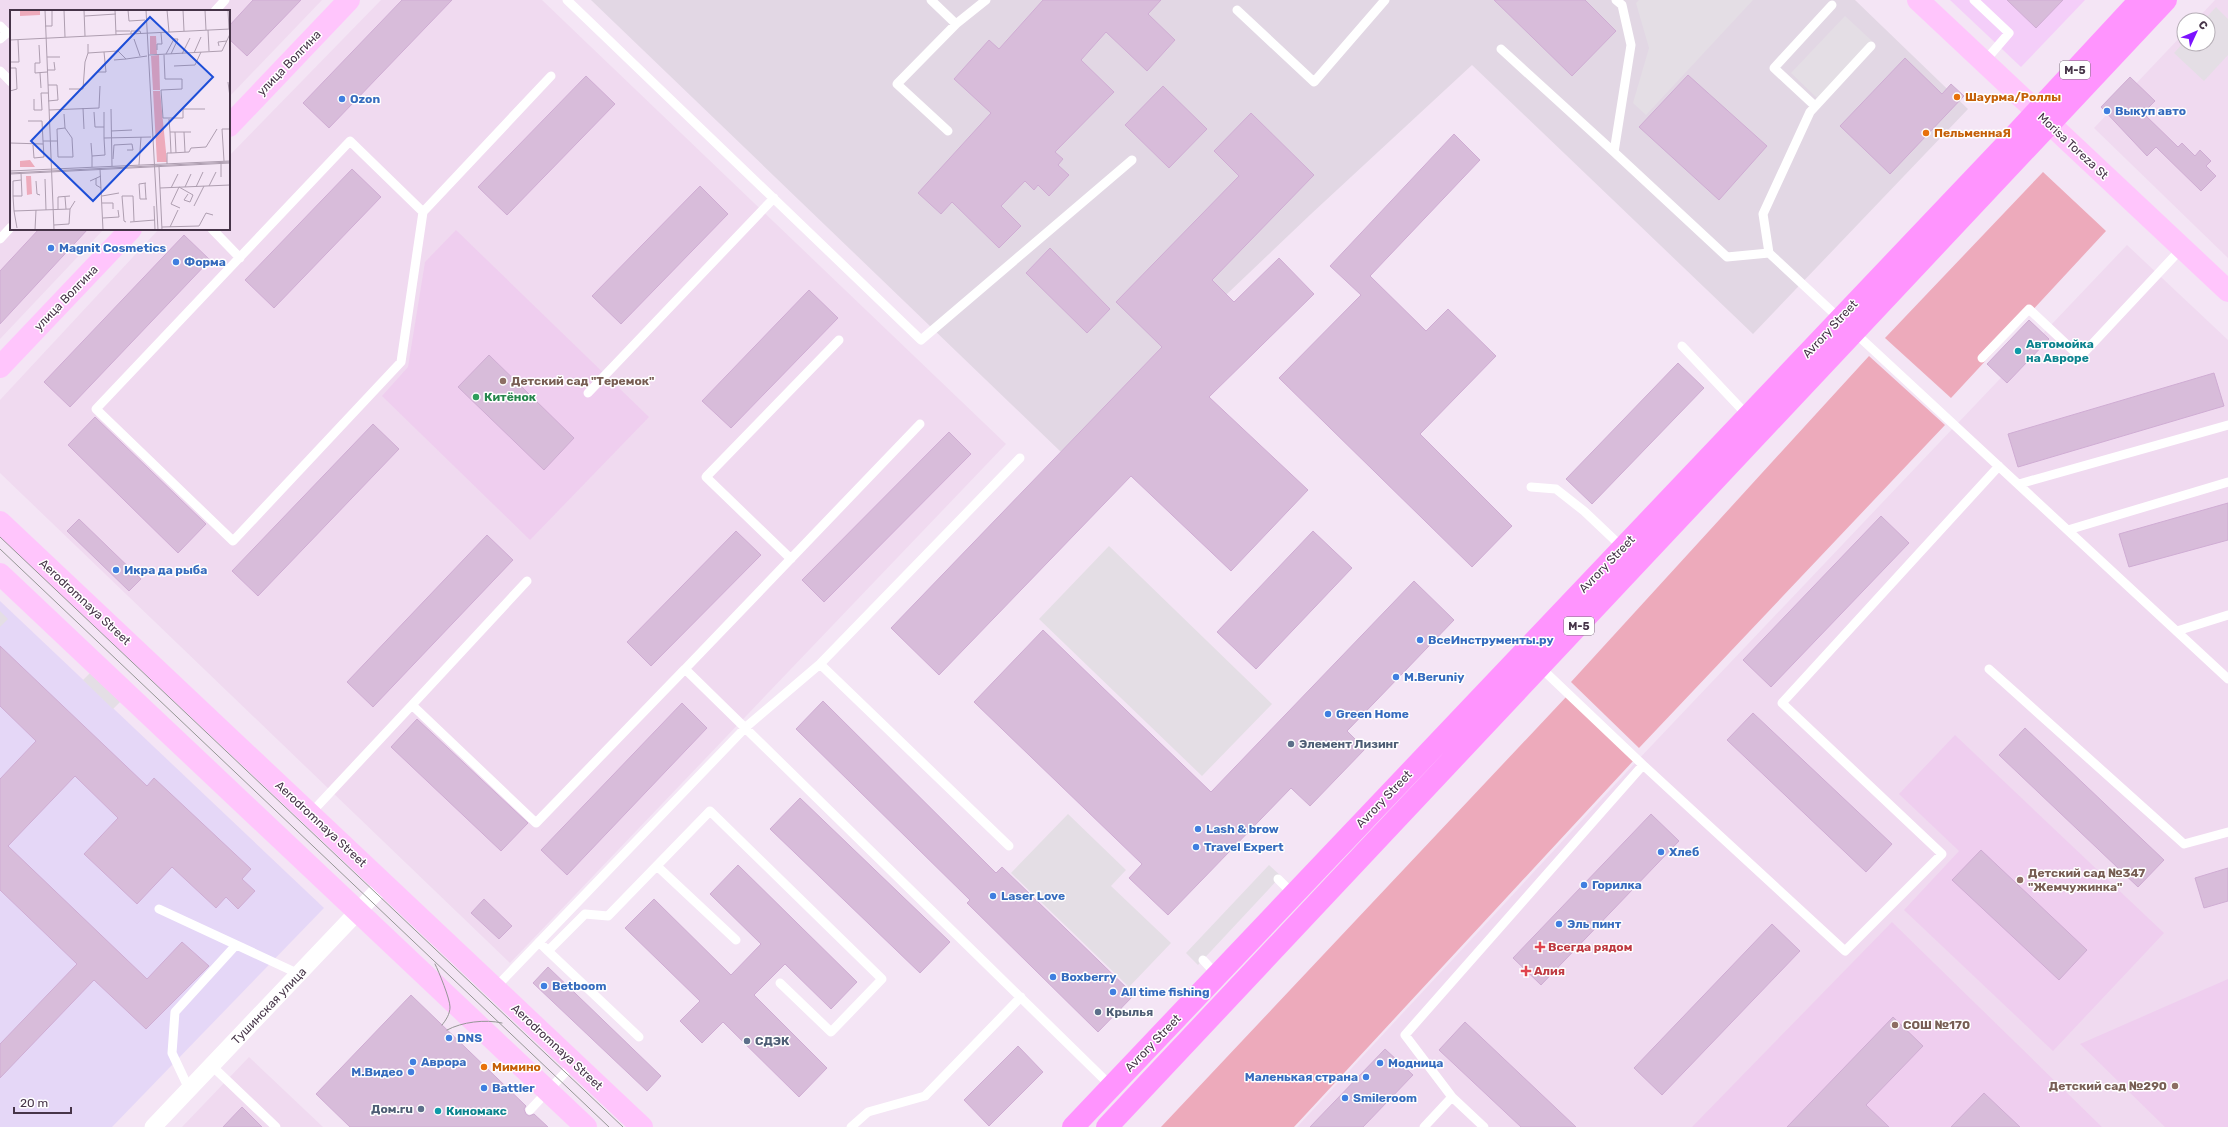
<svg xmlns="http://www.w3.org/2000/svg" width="2228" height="1127" viewBox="0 0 2228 1127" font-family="Rubik,sans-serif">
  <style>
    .residential { fill: #f0daf0 }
    .commercial { fill: #f4cef9 }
    .industrial { fill: #e2d7e4 }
    .education { fill: #efceef }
    .medical { fill: #e5d7f7 }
    .green { fill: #edaabb }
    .parking { fill: #e4dee5 }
    .building { fill: #d8bcda; stroke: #cfacd3 }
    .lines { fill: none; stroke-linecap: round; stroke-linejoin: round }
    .lane { stroke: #fff; stroke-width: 9 }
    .street { stroke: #fff; stroke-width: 17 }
    .secondary { stroke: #ffc5fc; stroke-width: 22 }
    .primary { stroke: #ff94fe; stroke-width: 22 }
    .tram { stroke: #969696; stroke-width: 1 }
    .food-dot { fill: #e8710a; stroke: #fff; stroke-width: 1.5 }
    .shop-dot { fill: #3f7fe0; stroke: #fff; stroke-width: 1.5 }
    .culture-dot { fill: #0f9aa8; stroke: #fff; stroke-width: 1.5 }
    .education-dot { fill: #8d6e63; stroke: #fff; stroke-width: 1.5 }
    .leisure-dot { fill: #2e9e5b; stroke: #fff; stroke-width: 1.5 }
    .service-dot { fill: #5c6f8a; stroke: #fff; stroke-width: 1.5 }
    .health-dot { fill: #e0444e; stroke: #fff; stroke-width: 1.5 }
    .labels { text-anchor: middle; stroke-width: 3; stroke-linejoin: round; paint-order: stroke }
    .shield { fill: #fff; stroke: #7e717f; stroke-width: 1 }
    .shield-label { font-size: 11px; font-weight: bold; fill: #463448 }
    .street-label { font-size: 12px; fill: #463448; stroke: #fff }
    .food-label { font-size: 12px; font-weight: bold; fill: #c56008; stroke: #fff; text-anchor: start }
    .shop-label { font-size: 12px; font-weight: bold; fill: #366cbe; stroke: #fff; text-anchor: start }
    .culture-label { font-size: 12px; font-weight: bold; fill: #0d838f; stroke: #fff; text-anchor: start }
    .education-label { font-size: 12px; font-weight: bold; fill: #785e54; stroke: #fff; text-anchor: start }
    .leisure-label { font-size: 12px; font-weight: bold; fill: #27864d; stroke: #fff; text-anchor: start }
    .service-label { font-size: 12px; font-weight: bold; fill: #4e5e75; stroke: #fff; text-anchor: start }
    .health-label { font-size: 12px; font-weight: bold; fill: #be3a42; stroke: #fff; text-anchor: start }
    .inset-road { fill: none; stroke: #ae9eb0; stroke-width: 1 }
    .view { fill: #1d4ed8; fill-opacity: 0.15; stroke: #1d4ed8; stroke-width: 2 }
    .inset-edge { fill: none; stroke: #463448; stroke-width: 2 }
  </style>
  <rect width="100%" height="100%" fill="#f4e5f5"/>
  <path class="residential" d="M0,0H322L229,97V11H11V229H104L0,339Z
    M381,0H542L1006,444L510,963L0,473V400L159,229H229V156Z
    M2215,0H2228V258L2094,128L2184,33V44H2208V20H2196Z
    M2127,245L2228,340V1127H1297L1635,763Z
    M249,1057L323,1127H182Z"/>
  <path class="commercial" d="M1950,0H2085L2021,67Z"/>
  <path class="industrial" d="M591,0H1855L1968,109L1753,334L1472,65L1311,214L1061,452Z"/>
  <path class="education" d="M456,230L649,417L530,540L382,396L408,367L425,262Z
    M1955,735L2164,933L2053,1051L1904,910L1959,851L1899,794Z
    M1892,922L2102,1127H1692Z
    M2228,979V1127H2165L2080,1044Z"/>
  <path class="medical" d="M0,601L324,908L112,1127H0Z"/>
  <path class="green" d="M2043,172L2106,231L1951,398L1885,338Z
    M1869,356L1945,425L1639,748L1571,682Z
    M1567,696L1634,760L1294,1127H1161Z"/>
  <path class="parking" d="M1639,0H1753L1646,115L1633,103L1649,48L1636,3Z
    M2216,7L2228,19V55L2204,81L2174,53L2184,42V44H2208V20H2204Z
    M1845,16L1872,41L1817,98L1791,73Z
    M1109,546L1272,704L1202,776L1039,619Z
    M0,611L8,619L0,627Z
    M96,667L126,696L113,709L83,680Z
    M1068,814L1126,870L1111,886L1171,943L1129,987L1011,873Z
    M1269,865L1281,876L1198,965L1186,953Z"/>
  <path class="building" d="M253,0H301L247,56L229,39V26Z
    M402,0H452L329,128L303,103Z
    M1043,0H1161L1148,14L1175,40L1147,71L1106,32L1081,60L1114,92L1055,152L1063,159L1058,165L1069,175L1049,196L1038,185L1034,190L1025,181L1001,206L1021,226L999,248L952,202L941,214L918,193L991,113L954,79L989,40L999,49Z
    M1494,0H1585L1616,31L1572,76Z
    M2007,0H2063L2036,28Z
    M1905,58L1942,94L1951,84L1964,96L1890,174L1840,126Z
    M1688,75L1767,146L1719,200L1639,127Z
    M586,76L615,104L507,215L478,187Z
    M2130,77L2155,101L2143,113L2178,147L2182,143L2195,156L2200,150L2211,161L2206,166L2216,176L2201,191L2156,147L2147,156L2101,107Z
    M1163,86L1207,129L1169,168L1125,125Z
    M1251,113L1314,175L1212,280L1234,302L1279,258L1314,294L1209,397L1308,490L1231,571L1131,476L939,675L891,628L1162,347L1116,302L1239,176L1214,151Z
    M1454,134L1480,160L1370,276L1426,331L1448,309L1496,356L1420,434L1512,526L1472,567L1279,378L1361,295L1330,266Z
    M352,169L381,197L274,308L245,280Z
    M700,186L728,214L621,324L592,296Z
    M39,229H88L0,324V271Z
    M184,235L210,260L70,407L44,382Z
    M1050,248L1110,309L1087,333L1026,273Z
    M809,290L838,318L731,428L702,401Z
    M2029,320L2049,339L2007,383L1987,364Z
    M489,355L574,438L544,470L458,387Z
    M1678,363L1704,388L1592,504L1566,479Z
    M2214,373L2224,406L2018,467L2008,434Z
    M95,417L206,524L178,553L68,445Z
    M373,424L399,449L258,596L232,571Z
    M949,432L971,454L824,602L802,580Z
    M2228,503V540L2129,567L2119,534Z
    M1881,516L1909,543L1771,687L1743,660Z
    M79,519L141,579L129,591L67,531Z
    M736,531L761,555L651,666L627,642Z
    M1313,531L1352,568L1256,669L1217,632Z
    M487,535L513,560L373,707L347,682Z
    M1414,581L1454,620L1347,731L1365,749L1310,806L1291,788L1168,915L1129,878L1142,864L974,702L1043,630L1211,792Z
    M0,646L147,786L154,778L251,869L242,879L255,891L238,909L226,897L216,908L172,867L137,904L84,854L118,818L75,776L8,846L147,979L182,942L209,966L146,1029L94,980L0,1078V1044L77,964L0,890V779L36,741L0,706Z
    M823,701L996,873L1002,867L1134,995L1098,1032L967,903L970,900L796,729Z
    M682,703L707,728L567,875L541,850Z
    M1753,713L1892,844L1866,872L1727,740Z
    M417,719L528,823L501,851L391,747Z
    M2025,728L2164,860L2138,887L1999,755Z
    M800,798L950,942L920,973L770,829Z
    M1651,814L1679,841L1541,985L1513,958Z
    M1981,850L2087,950L2059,980L1952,880Z
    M738,865L857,982L831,1009L785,964L754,995L827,1068L799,1097L723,1022L702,1043L680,1021L700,1001L625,928L654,899L731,975L761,944L710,894Z
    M2228,868V901L2204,908L2195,878Z
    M484,899L512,926L499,939L471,913Z
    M1772,924L1800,951L1662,1095L1634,1068Z
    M548,967L661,1076L647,1091L533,983Z
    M411,995L526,1106L524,1109L526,1114L529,1116L534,1114L548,1127H350L316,1094Z
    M1893,1017L1923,1046L1866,1105L1889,1127H1787Z
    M1465,1022L1576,1127H1521L1439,1050Z
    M1018,1046L1043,1072L989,1126L964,1100Z
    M1385,1049L1413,1075L1363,1127H1310Z
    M1984,1093L2020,1127H1951Z
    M242,1107L262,1127H223Z"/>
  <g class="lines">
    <path class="lane" d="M567,0L921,340L1132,160
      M931,0L956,24L986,0
      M1616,0L1622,5L1631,45L1614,152L1727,257L1769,253L1840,319
      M1974,0L2009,33L1984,62
      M1237,10L1314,82L1385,0
      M215,11L225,0
      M0,26L7,33L0,39
      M1501,49L1614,152
      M0,71L11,82
      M1815,106L1774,68L1832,5
      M948,131L897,84L956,24
      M350,141L423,212L401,362L233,541L96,409Z
      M423,212L551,76
      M212,229L240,258
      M0,239L11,227
      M1769,253L1763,214L1810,112L1871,46
      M1854,332L2228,679
      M1682,346L1748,416
      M1982,358L2029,309L2080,357L2182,248
      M588,393L774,198
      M920,424L685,669L1111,1086
      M2019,484L2228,425
      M1531,487L1556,489L1584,511L1623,548
      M2068,530L2228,482
      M791,559L706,477L839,340
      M2177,631L2228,615
      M820,664L1009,846
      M1540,667L1643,765
      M1989,669L2184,844L2228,832
      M412,705L527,581
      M310,814L412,705L536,823L685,669
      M657,866L736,940
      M1278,879L1294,895
      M159,909L299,974
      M539,942L548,951L585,914L608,916L710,811L882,979L831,1032L780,983
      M548,951L639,1037
      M1203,960L1217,975
      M495,988L746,727L820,664L1020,458
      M212,1066L276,1127
      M189,1089L172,1053L175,1012L236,945
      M530,1110L574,1063
      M851,1127L868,1112L925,1096L1021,997
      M1424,1127L1452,1097
      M1484,1127L1452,1097L1405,1035L1643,765L1845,951L1942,854L1782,703L1999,466"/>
    <path class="street" d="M153,1127L384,884"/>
    <path class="secondary" d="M1918,0L2228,291
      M229,126L349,0
      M0,367L131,229
      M0,522L642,1127
      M0,574L586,1127"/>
    <path class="primary" d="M1073,1127L2013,137L2140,0
      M1107,1127L2166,0"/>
    <path class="tram" d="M0,537L623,1127
      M0,549L609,1127
      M435,964C439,972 450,999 450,1007C450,1014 446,1020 442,1025
      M447,1030C462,1022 485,1019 502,1023"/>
  </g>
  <g class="food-dot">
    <circle cx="1957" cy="97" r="4"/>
    <circle cx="1926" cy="133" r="4"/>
    <circle cx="484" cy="1067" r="4"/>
  </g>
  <g class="shop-dot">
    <circle cx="342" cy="99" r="4"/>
    <circle cx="2107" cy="111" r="4"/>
    <circle cx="51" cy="248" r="4"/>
    <circle cx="176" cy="262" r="4"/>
    <circle cx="116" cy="570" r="4"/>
    <circle cx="1420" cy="640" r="4"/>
    <circle cx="1396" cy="677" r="4"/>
    <circle cx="1328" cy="714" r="4"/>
    <circle cx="1198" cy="829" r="4"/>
    <circle cx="1196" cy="847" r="4"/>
    <circle cx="1661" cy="852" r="4"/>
    <circle cx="1584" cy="885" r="4"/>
    <circle cx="993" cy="896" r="4"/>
    <circle cx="1559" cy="924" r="4"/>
    <circle cx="1053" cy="977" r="4"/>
    <circle cx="544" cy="986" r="4"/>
    <circle cx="1113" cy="992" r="4"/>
    <circle cx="449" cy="1038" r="4"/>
    <circle cx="413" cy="1062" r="4"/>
    <circle cx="1380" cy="1063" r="4"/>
    <circle cx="411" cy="1072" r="4"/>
    <circle cx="1366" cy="1077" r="4"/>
    <circle cx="484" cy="1088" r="4"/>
    <circle cx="1345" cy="1098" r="4"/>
  </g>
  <g class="culture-dot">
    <circle cx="2018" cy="351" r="4"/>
    <circle cx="438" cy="1111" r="4"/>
  </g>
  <g class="education-dot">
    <circle cx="503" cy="381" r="4"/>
    <circle cx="2020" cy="880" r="4"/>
    <circle cx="1895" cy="1025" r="4"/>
    <circle cx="2175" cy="1086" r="4"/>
  </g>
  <circle class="leisure-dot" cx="476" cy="397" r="4"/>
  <g class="service-dot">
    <circle cx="1291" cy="744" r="4"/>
    <circle cx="1098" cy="1012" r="4"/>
    <circle cx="747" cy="1041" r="4"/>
    <circle cx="421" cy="1109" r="4"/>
  </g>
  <g class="health-dot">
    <path d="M1538 941h4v4h4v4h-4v4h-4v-4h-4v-4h4z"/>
    <path d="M1524 965h4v4h4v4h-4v4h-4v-4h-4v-4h4z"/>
  </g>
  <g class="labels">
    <g class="shield">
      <rect x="2060" y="61" width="30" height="18" rx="3"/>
      <rect x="1564" y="617" width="30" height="18" rx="3"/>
    </g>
    <g class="shield-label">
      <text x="2075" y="74">М-5</text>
      <text x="1579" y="630">М-5</text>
    </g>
    <g class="street-label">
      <text transform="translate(289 63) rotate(-46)" y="4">улица Волгина</text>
      <text transform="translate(2073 146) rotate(43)" y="4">Morisa Toreza St</text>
      <text transform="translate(66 298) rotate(-46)" y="4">улица Волгина</text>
      <text transform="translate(1830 329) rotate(-47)" y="4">Avrory Street</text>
      <text transform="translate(1607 564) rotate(-46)" y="4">Avrory Street</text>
      <text transform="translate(85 602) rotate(43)" y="4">Aerodromnaya Street</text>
      <text transform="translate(1384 799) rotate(-46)" y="4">Avrory Street</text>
      <text transform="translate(321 824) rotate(43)" y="4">Aerodromnaya Street</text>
      <text transform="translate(269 1006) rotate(-46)" y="4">Тушинская улица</text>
      <text transform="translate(1153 1043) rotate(-46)" y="4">Avrory Street</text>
      <text transform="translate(557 1047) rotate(43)" y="4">Aerodromnaya Street</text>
    </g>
    <g class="food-label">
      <text x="1965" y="101">Шаурма/Роллы</text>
      <text x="1934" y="137">ПельменнаЯ</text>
      <text x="492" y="1071">Мимино</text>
    </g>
    <g class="shop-label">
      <text x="350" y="103">Ozon</text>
      <text x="2115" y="115">Выкуп авто</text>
      <text x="59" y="252">Magnit Cosmetics</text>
      <text x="184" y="266">Форма</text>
      <text x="124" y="574">Икра да рыба</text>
      <text x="1428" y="644">ВсеИнструменты.ру</text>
      <text x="1404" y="681">M.Beruniy</text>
      <text x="1336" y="718">Green Home</text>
      <text x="1206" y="833">Lash &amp; brow</text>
      <text x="1204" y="851">Travel Expert</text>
      <text x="1669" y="856">Хлеб</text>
      <text x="1592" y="889">Горилка</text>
      <text x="1001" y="900">Laser Love</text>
      <text x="1567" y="928">Эль пинт</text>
      <text x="1061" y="981">Boxberry</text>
      <text x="552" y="990">Betboom</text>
      <text x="1121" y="996">All time fishing</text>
      <text x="457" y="1042">DNS</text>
      <text x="421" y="1066">Аврора</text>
      <text x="1388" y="1067">Модница</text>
      <text x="403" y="1076" text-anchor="end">М.Видео</text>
      <text x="1358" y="1081" text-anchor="end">Маленькая страна</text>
      <text x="492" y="1092">Battler</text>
      <text x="1353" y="1102">Smileroom</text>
    </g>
    <g class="culture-label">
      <text x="2026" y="348">Автомойка<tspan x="2026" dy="14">на Авроре</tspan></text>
      <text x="446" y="1115">Киномакс</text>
    </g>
    <g class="education-label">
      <text x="511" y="385">Детский сад "Теремок"</text>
      <text x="2028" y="877">Детский сад №347<tspan x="2028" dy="14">"Жемчужинка"</tspan></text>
      <text x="1903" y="1029">СОШ №170</text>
      <text x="2167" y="1090" text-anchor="end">Детский сад №290</text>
    </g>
    <g class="leisure-label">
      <text x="484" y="401">Китёнок</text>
    </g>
    <g class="service-label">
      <text x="1299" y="748">Элемент Лизинг</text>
      <text x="1106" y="1016">Крылья</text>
      <text x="755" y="1045">СДЭК</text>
      <text x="413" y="1113" text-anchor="end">Дом.ru</text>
    </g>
    <g class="health-label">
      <text x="1548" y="951">Всегда рядом</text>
      <text x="1534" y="975">Алия</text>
    </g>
  </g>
  <g transform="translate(10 10)">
    <rect width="220" height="220" fill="#f4e5f5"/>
    <path d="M10,0H30V5L10,6ZM140,26H146L147,44H140ZM149,45L150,80H143L141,46ZM143,81H150L157,152H147ZM20,150L25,157H10V151ZM16,166H21L22,184L17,185Z" fill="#edaabb"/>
    <path class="inset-road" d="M35,0L44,220M54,0L55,27M74,0L75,26M105,0L106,25M118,0L119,11L135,10M136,0L148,220M157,0L159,22M173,0L174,21M195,0L196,20M218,0L219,19M75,6L106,4M35,16H42V0M198,20L199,41M106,21H120M121,24V21H130L131,24M124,29L130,46M0,30L220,19M78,34V43L108,41L116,49L137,46M29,35L30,53H25V63L37,62M209,36L208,32L217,31M147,40V34H152L151,23M184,43L191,27M156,44L164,29H168L161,44M172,44L180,28M139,45L212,41L220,24M154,45L155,69H172V79L151,80L153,108H173V99H195M37,47H50M104,50L116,49M0,52H9L8,30M164,56L185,55L191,42M0,58H6L7,79L0,81M37,60H45L44,52M88,62H96L94,42M30,63L31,78M218,72L220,87M38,75H47L48,90L38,91M59,79H73L75,52L78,43M24,89V100H32L31,83H38M73,98L74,119M101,99L102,156M39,100L89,98L90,76M84,102L85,117H94M94,102V128L141,127M54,104L55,118M159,109L160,122H181M18,111H32L33,131H48M55,118L62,128L63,147H48L47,119ZM101,121L122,120M165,122L166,143M174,122L175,142M0,133L33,134M81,133L82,146M23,135L24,148L34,147L33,131M161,143L179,142L181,138L196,137L207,119M103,149L104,135L122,134L123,140H117M214,151L212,119H220M157,154V143H161L160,122M211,154V167M129,155L131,127M82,157V146L95,145L94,128M149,157L152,220M90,159L93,220M0,161L220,151M0,163L220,152M11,163L12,186H3L4,201L60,199L65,191M0,164L220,153M86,168V175L91,178M35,169L36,200M26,171L27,184L30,185M80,171L91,166M135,173L136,189M136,173L129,174L130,189H137M199,176L206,162M175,177L181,164M186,177L193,162M150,178L220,175M161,178L168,164M3,186V171L11,170M92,186L109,183M55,187L56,199M92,193H103V199M144,196L145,220M184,196L194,176M170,198L161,194L169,177L183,185L180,192L174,190L178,184M48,199V187L60,186M4,201L7,218M93,208L109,207L108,200M116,212L114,211L112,186H123L124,211M120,212L145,210M44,215L59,214L60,199M152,217L189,216L196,203L203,205M160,217L168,200M25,220L26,200"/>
    <path class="view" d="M140,7L203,67L83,191L21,131Z"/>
    <rect width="220" height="220" class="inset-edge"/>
  </g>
  <g transform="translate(2196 32) rotate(46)"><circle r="19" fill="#ffffff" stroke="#b5aeb6"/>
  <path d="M0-3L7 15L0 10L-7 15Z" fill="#7c12ff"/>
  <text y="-6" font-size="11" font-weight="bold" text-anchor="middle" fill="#463448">С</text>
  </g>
  <path d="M14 1107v6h57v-6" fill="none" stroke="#463448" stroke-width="2"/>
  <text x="20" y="1107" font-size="12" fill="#463448" stroke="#ffffff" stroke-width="3" paint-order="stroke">20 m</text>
</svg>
